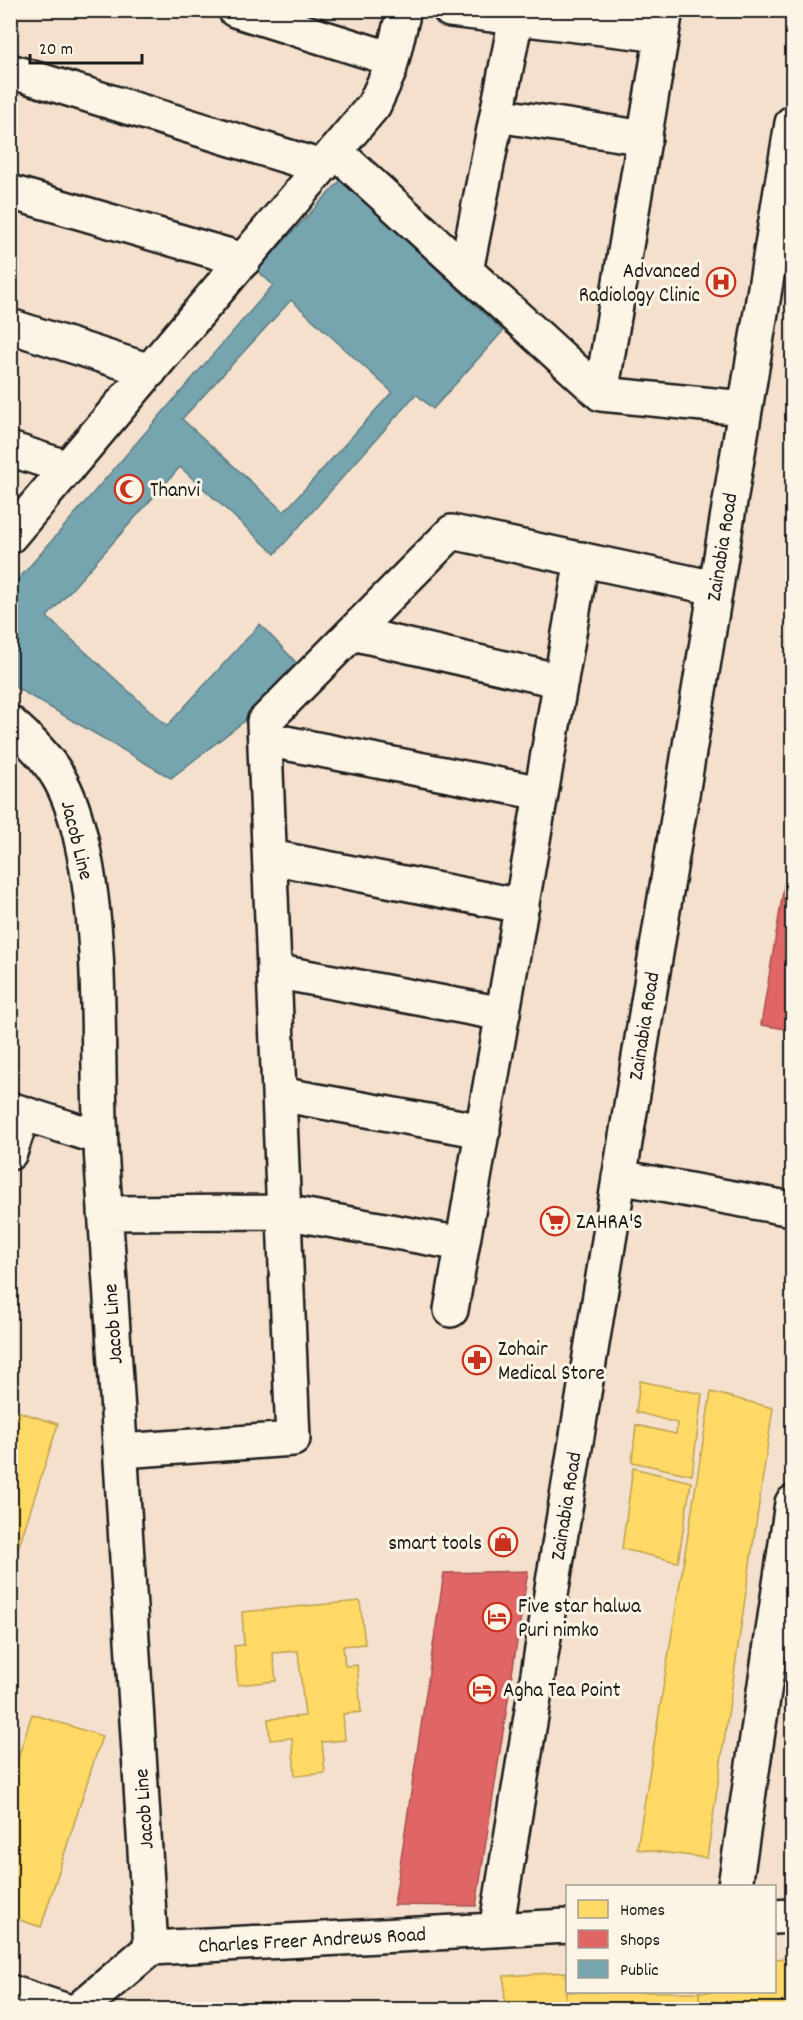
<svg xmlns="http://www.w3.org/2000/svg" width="803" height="2020" viewBox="0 0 803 2020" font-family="Dekko,sans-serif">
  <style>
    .homes { fill: #ffd966; stroke: #bba050; stroke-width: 1.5 }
    .shops { fill: #e06666; stroke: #a55050; stroke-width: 1.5 }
    .public { fill: #76a5af; stroke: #5b7c83; stroke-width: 1.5; fill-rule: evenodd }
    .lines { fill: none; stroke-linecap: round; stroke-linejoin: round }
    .minor-casing { stroke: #1c1c1c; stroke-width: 38 }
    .minor { stroke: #fcf5e5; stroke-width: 33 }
    .labels { text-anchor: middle; stroke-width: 6; stroke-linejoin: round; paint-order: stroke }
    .poi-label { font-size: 21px; fill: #1c1c1c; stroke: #fcf5e5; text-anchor: start }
    .street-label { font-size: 21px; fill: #1c1c1c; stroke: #fcf5e5 }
  </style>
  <rect width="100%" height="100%" fill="#f4e0cc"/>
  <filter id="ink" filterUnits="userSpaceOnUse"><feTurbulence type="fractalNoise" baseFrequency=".0167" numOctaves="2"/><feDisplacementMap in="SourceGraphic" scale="12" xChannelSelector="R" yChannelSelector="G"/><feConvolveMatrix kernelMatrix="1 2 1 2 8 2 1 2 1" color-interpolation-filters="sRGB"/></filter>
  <g filter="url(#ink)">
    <path class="homes" d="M10,975L19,978L10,1005Z
      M640,1381L702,1394L692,1475L632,1462L636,1425L676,1434L677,1423L636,1412Z
      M711,1392L773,1408L707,1858L637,1849Z
      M10,1409L58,1424L10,1574Z
      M633,1468L691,1482L678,1562L622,1549Z
      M360,1601L365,1644L343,1646L345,1666L357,1665L361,1712L343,1714L345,1740L322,1742L325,1773L295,1776L292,1738L270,1740L268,1719L305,1716L298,1651L273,1653L276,1681L238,1685L234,1646L244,1645L242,1612Z
      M32,1714L102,1736L41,1927L10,1917V1783Z
      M792,1958V2010H700L699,1992H774V1959Z
      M566,1972L568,1992H699L700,2010H566Z
      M566,1972V2010H505L504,1976Z"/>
    <path class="shops" d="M792,837V1030L761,1025Z
      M528,1571L476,1906L394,1905L444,1573Z"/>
    <path class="public" d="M341,180L503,331L433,409L416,394L275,554L180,467L47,617L167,726L260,624L306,673L171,778L10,684V589L273,285L257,270ZM291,300L392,392L284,512L182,419Z"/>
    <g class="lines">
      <g class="minor-casing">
        <path id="minor" d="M235,10L392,59
          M450,10L662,35
          M10,71L322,167
          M497,115L645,138
          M335,151L601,394L744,408
          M10,192L244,260
          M466,271L516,18
          M10,326L150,371
          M601,394L666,10
          M10,449L68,468
          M10,536L374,105L389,72L404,10
          M352,633L561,681
          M10,723C54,761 70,787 82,844C105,948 95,1058 102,1164C120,1425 135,1686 151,1948
          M265,739L541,793
          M270,857L522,906
          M274,971L503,1014
          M279,1094L483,1131
          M10,1109L100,1138
          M10,1153L23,1113
          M619,1177L792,1209
          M105,1213L284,1212L462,1244
          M451,1310L582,559
          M121,1451L293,1439L264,722L452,532L715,588
          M735,1886L792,1503
          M774,1917L792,1916
          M496,1930L792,123
          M10,1992L64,2010
          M78,2010L151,1948L568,1926"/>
      </g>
      <use href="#minor" class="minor"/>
    </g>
  </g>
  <defs>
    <g id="hospital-ring" transform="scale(1.5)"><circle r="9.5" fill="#fcf5e5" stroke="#c8321e" stroke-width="1.5"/><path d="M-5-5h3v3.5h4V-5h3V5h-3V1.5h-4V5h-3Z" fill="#c8321e"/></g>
    <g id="mosque-ring" transform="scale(1.5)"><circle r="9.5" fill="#fcf5e5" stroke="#c8321e" stroke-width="1.5"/><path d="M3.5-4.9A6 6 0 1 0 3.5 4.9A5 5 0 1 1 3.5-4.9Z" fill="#c8321e"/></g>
    <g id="supermarket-ring" transform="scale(1.5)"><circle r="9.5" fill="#fcf5e5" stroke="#c8321e" stroke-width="1.5"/><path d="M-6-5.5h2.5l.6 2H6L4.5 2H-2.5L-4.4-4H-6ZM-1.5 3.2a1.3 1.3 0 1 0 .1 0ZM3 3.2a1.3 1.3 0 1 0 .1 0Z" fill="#c8321e"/></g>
    <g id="pharmacy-ring" transform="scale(1.5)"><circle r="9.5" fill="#fcf5e5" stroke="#c8321e" stroke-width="1.5"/><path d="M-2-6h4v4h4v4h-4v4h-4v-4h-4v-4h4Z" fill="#c8321e"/></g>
    <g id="shop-ring" transform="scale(1.5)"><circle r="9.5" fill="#fcf5e5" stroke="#c8321e" stroke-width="1.5"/><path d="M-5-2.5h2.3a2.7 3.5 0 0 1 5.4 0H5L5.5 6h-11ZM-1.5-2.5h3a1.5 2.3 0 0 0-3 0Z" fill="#c8321e"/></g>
    <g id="hotel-ring" transform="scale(1.5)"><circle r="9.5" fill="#fcf5e5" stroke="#c8321e" stroke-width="1.5"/><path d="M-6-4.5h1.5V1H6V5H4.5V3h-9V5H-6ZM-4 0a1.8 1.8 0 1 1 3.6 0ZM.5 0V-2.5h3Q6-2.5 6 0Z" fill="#c8321e"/></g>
  </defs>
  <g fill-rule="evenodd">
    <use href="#hospital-ring" x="721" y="282"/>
    <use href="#mosque-ring" x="129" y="489"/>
    <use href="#supermarket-ring" x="555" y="1221"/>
    <use href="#pharmacy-ring" x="477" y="1360"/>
    <use href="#shop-ring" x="503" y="1542"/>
    <use href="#hotel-ring" x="497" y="1617"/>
    <use href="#hotel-ring" x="482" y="1689"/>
  </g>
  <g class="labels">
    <g class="poi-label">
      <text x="700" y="277" text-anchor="end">Advanced<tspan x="700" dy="24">Radiology Clinic</tspan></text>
      <text x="150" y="496">Thanvi</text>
      <text x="576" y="1228">ZAHRA'S</text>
      <text x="498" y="1355">Zohair<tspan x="498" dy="24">Medical Store</tspan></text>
      <text x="482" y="1549" text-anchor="end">smart tools</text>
      <text x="518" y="1612">Five star halwa<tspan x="518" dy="24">Puri nimko</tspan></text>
      <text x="503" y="1696">Agha Tea Point</text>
    </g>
    <g class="street-label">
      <text transform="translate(721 547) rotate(-81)" y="7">Zainabia Road</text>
      <text transform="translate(78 840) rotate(76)" y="7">Jacob Line</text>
      <text transform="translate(643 1026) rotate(-81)" y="7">Zainabia Road</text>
      <text transform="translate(112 1324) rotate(-94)" y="7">Jacob Line</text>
      <text transform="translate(565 1506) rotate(-81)" y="7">Zainabia Road</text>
      <text transform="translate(143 1809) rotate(-94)" y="7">Jacob Line</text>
      <text transform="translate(312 1939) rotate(-3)" y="7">Charles Freer Andrews Road</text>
    </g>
  </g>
  <rect width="803" height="2020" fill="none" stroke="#fcf5e5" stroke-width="36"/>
  <rect x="18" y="18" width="767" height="1984" fill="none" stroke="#1c1c1c" stroke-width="2" filter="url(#ink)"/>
  <rect x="566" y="1885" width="210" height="108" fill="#fcf5e5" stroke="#a29e95" stroke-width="1.5"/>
  <rect x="578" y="1900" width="30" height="18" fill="#ffd966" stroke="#a29e95" stroke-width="1.5"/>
  <text x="620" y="1915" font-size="18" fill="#1c1c1c">Homes</text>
  <rect x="578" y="1930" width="30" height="18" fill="#e06666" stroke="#a29e95" stroke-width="1.5"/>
  <text x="620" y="1945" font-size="18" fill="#1c1c1c">Shops</text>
  <rect x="578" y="1960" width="30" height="18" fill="#76a5af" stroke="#a29e95" stroke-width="1.5"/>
  <text x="620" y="1975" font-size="18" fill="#1c1c1c">Public</text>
  <path d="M30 54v9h112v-9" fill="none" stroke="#1c1c1c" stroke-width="3"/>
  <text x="39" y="54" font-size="18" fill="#1c1c1c" stroke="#fcf5e5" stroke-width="4.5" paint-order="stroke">20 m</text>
</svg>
